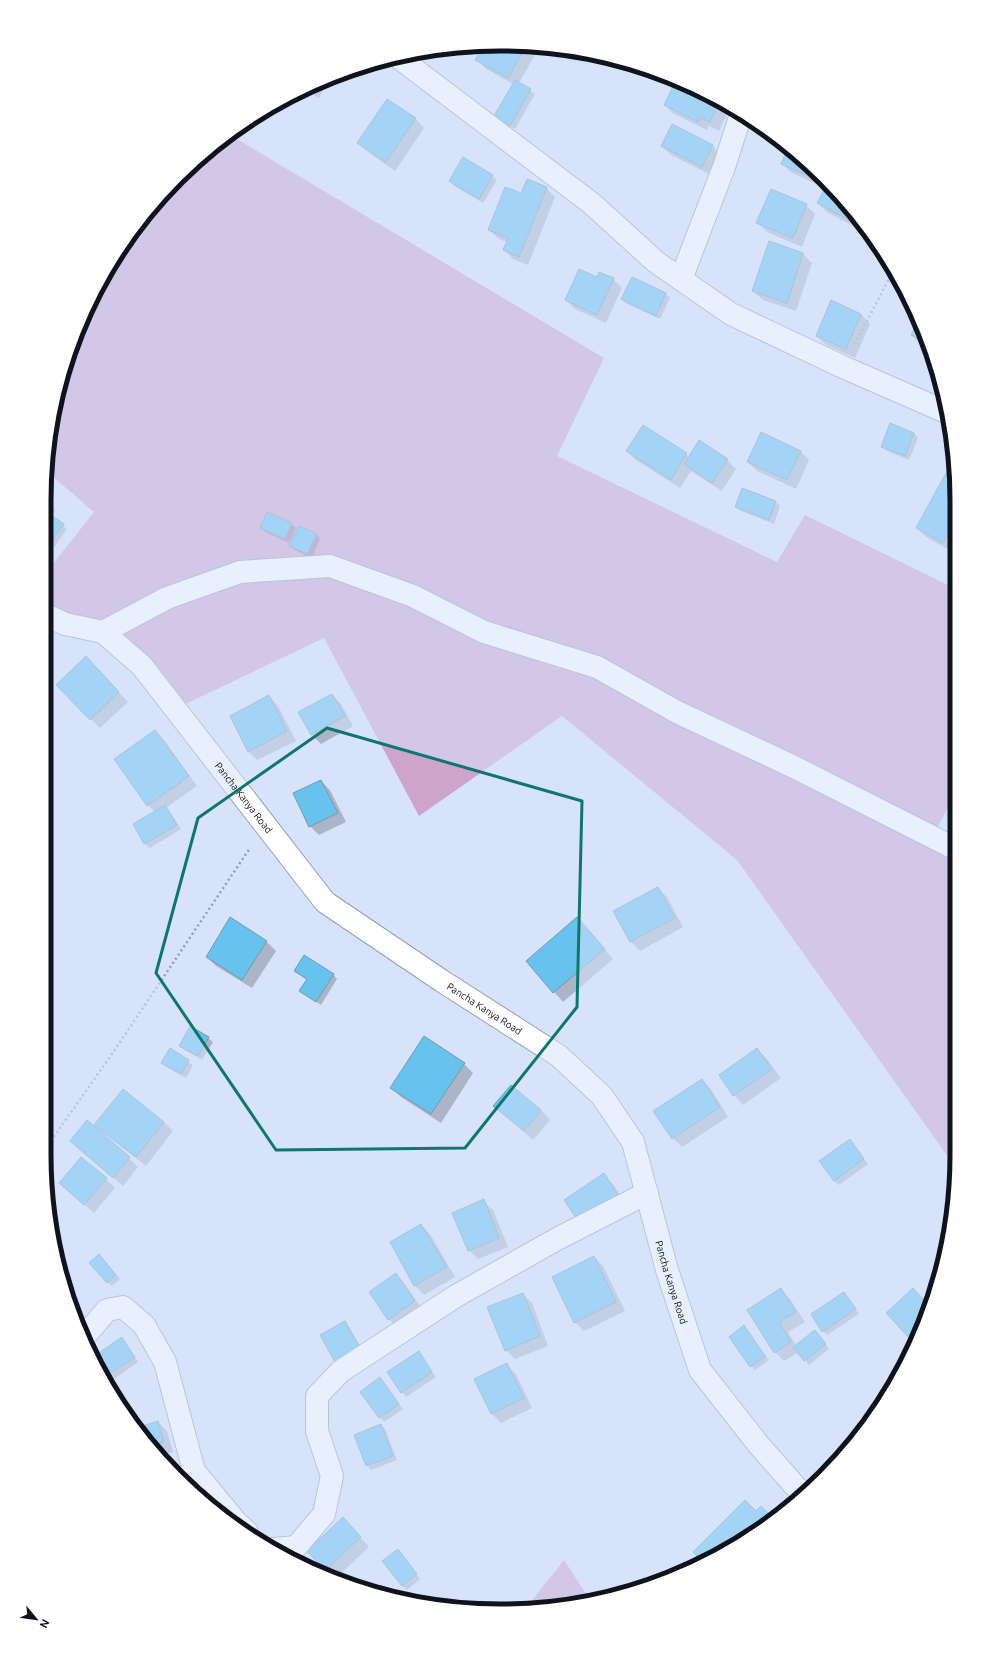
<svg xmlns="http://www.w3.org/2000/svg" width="1001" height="1655" viewBox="0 0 1001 1655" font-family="Ubuntu,sans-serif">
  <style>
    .green { fill: #cca4cc }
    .shadow { fill: #0003 }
    .building { fill: #67c2ed; stroke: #7898a8 }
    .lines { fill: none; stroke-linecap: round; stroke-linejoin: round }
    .minor-casing { stroke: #909fba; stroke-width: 24 }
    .path { stroke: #949eb1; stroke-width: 2.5; stroke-dasharray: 2 3; stroke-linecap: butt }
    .minor { stroke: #fff; stroke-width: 22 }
    .marked { fill: none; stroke: #0f766e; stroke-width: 3; stroke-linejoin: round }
    .labels { text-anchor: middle; stroke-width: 3; stroke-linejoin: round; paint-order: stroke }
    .street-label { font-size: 10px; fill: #0e131d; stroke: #fff }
    .rim { fill: none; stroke: #0e131d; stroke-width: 5 }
  </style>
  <rect width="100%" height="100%" fill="#d7e3fb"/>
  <path class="green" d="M230,135L604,358L557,456L777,562L805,515L956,589V793L932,837L956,863V1168L737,860L562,716L419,816L324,638L175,709L103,632L46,615L45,574L94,512L45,470L68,354L121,247L178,178Z
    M564,1560L590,1600L560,1607L525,1609Z"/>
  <path class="shadow" d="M501,44L539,48L519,83L535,94L515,129L499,120L495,116L513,84L486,69L477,60L485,46Z
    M330,78L319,98L305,90L326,79Z
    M676,81L721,103L728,111L719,131L709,126L707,130L674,114L665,105Z
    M415,118L424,128L395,171L368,152L358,143Z
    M712,145L721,155L711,175L671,155L662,146Z
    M788,151L826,184L825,188L792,173L782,164Z
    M492,176L497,180L483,203L454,186L450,181Z
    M828,186L844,199L868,234L827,212L818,203Z
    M546,188L555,197L528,265L513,259L504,250L507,242L499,239L489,230L521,195Z
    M806,205L815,214L802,247L767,232L758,223Z
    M803,254L812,263L796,311L763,300L753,291Z
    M598,278L613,279L622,288L606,323L575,309L566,300Z
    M632,278L666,294L670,298L660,319L627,304L622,299Z
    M832,302L861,314L870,324L855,358L826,345L817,336Z
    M918,325L926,344L916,340L912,335Z
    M643,427L690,457L727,460L736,469L722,491L691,471L680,488L636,460L627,451Z
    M914,433L918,438L909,460L887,451L882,447Z
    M800,451L809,460L796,489L757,471L748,462Z
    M955,465L956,546L953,552L926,537L917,528Z
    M45,485L51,491L45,498Z
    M743,490L776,502L780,506L774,524L741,511L736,507Z
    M45,501L55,510L51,516L67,529L50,553L45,550Z
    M291,524L296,528L289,543L265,532L261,527Z
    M316,534L320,539L312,558L295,550L291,546Z
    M95,667L128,702L100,728L91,719Z
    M332,695L341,704L353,726L321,744L312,735Z
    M269,696L278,706L296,741L257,760L248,751Z
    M155,731L164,740L197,786L167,807L181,829L150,848L145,844L134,825L155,812L148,805Z
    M321,781L330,790L346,822L319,835L310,826Z
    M658,888L667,897L683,927L640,951L631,942L615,911Z
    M586,927L613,959L563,1002L527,961Z
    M267,942L276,951L252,988L216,966L207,957Z
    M295,971L333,974L337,979L321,1005L300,991L307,980Z
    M208,1038L213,1042L202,1060L185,1050L180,1046Z
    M757,1049L766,1058L781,1078L743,1105L734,1095L720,1076Z
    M171,1050L193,1065L186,1078L167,1067L163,1063Z
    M464,1064L473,1073L441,1123L401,1097L392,1088Z
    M702,1080L711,1089L728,1117L682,1147L673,1138Z
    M495,1106L541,1110L550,1120L533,1140Z
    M164,1122L173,1131L146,1166L105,1134L96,1125Z
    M850,1140L868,1164L839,1185L834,1181Z
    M71,1141L129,1158L138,1167L123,1186Z
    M603,1175L613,1184L626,1204L588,1230Z
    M106,1179L115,1188L94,1213L60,1183Z
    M483,1201L493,1210L508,1247L478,1259L469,1250Z
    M421,1225L430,1234L455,1277L424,1295L415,1286L391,1243Z
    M594,1257L603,1266L625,1311L584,1331L575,1322Z
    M103,1260L120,1279L112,1286L107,1282Z
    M396,1275L405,1284L423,1311L398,1328L389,1319Z
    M781,1290L790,1299L805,1322L788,1332L796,1346L819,1336L829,1349L809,1365L799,1352L784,1361L775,1352Z
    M844,1293L859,1314L827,1335L823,1331Z
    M523,1294L532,1303L548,1346L515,1359L506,1350Z
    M345,1322L349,1327L365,1354L341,1367Z
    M744,1327L769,1360L755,1370L751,1366Z
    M122,1339L135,1356L109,1374Z
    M418,1352L436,1377L406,1397L388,1373Z
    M136,1358L138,1362L114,1379L110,1375Z
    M506,1365L516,1374L532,1408L501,1423L492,1414L476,1380Z
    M380,1379L403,1409L384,1422L362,1392Z
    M158,1422L167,1431L173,1452L166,1454L169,1463L136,1429Z
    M381,1425L385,1429L397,1460L371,1470L367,1465Z
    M761,1507L773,1520L704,1563L756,1513Z
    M352,1528L369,1547L335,1579L326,1570Z
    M402,1554L420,1579L407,1590L402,1585Z"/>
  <path class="building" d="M501,44L526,46L508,78L475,60L483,46Z
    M515,80L531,89L510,126L494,116Z
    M676,80L719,102L710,122L700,118L698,122L664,105Z
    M387,99L416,118L386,162L357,143Z
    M672,124L713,145L702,167L661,146Z
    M787,150L817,176L815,179L781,164Z
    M463,157L493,175L479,199L449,181Z
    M527,179L547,187L519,257L503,250L508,238L488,230L505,187L521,193Z
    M827,185L844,199L861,224L860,226L817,203Z
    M771,189L807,204L793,238L756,223Z
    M769,241L803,253L787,303L752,291Z
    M579,269L597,277L599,272L614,278L597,315L565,300Z
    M632,277L666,293L656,316L621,299Z
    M831,300L861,314L846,349L816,336Z
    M917,323L925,343L911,335Z
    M890,423L914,433L905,456L881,447Z
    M643,425L687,453L671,480L626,451Z
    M761,432L801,451L787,480L747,462Z
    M699,440L728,459L712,483L684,464Z
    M952,462L955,464L956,470V520L943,543L916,528Z
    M742,488L776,501L769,520L735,507Z
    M45,500L51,505L45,513Z
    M267,512L292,523L285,539L260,528Z
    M48,513L64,524L45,549V517Z
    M299,526L317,534L307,554L289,546Z
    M86,656L119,692L90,720L56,685Z
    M332,694L345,716L311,735L298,712Z
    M269,695L287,731L248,752L230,716Z
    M155,730L189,776L147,806L114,759Z
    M321,780L338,813L309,827L293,793Z
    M165,805L177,825L144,844L133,824Z
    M658,887L675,918L630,942L613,911Z
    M230,917L267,941L242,980L206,957Z
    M577,917L605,949L553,993L526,961Z
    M304,955L334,974L316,1002L299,991L307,979L294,971Z
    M190,1026L209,1037L198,1056L179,1046Z
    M424,1036L465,1063L431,1114L390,1088Z
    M170,1048L189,1060L181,1074L161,1063Z
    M757,1048L772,1069L733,1096L719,1075Z
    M702,1079L720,1107L672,1139L653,1111Z
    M511,1085L541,1110L524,1131L493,1106Z
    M123,1089L164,1122L136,1157L94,1125Z
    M87,1120L130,1157L113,1178L70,1141Z
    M850,1139L864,1159L834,1181L819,1161Z
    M81,1157L107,1178L84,1205L59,1183Z
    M604,1173L618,1195L578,1221L564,1200Z
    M484,1199L499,1238L468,1251L452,1213Z
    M421,1224L447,1267L414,1286L390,1242Z
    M99,1254L116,1275L107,1283L89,1263Z
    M594,1256L616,1302L574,1323L552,1277Z
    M396,1273L415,1301L388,1320L369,1292Z
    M781,1288L796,1312L779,1322L791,1342L774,1353L747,1310Z
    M913,1288L930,1307L913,1342L886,1313Z
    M844,1292L856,1309L822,1332L811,1314Z
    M523,1293L540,1336L505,1351L487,1307Z
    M345,1321L361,1350L336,1364L320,1335Z
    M744,1325L765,1356L750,1367L729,1337Z
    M815,1330L826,1344L804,1361L793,1347Z
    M122,1337L135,1358L108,1375L96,1355Z
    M419,1351L432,1372L401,1393L387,1372Z
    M507,1363L524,1398L491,1414L474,1379Z
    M380,1377L399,1404L379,1418L360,1392Z
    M158,1421L164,1442L157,1445L160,1454L136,1428Z
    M381,1424L393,1456L366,1466L354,1435Z
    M745,1500L756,1511L761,1506L774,1519L704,1563L693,1552Z
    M343,1517L361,1537L325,1571L307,1551Z
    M398,1549L417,1574L402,1586L382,1561Z"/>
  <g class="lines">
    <g class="minor-casing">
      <g id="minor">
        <path d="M398,57L591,203L656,262L731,314L843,367L946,412"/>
        <path d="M681,279L724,167L741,114"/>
        <path id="s1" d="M46,615L65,624L103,632L142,666L325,902L442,981L559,1056L602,1096L633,1142L667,1270L700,1370L758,1444L803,1495"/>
        <path d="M103,632L167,598L240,572L330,566L413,596L484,632L597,667L677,712L794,767L956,849"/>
        <path d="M83,1338L107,1310L123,1307L144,1325L165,1362L194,1471L236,1522L247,1532"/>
        <path d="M274,1549L296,1547L324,1514L332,1476L317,1431V1396L341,1371L456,1296L557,1239L647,1193"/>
      </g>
    </g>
    <path class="path" d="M855,344L894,269
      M48,1145L112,1054L250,848"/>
    <use href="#minor" class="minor"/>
  </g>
  <path d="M0 0H1001V1655H0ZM327,728L582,801L577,1007L465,1148L276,1150L156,973L198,818Z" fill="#d7e3fb" fill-opacity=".55" fill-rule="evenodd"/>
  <path class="marked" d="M327,728L582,801L577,1007L465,1148L276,1150L156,973L198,818Z"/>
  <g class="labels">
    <g class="street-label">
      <text dy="4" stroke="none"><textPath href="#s1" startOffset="278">Pancha Kanya Road</textPath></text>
      <text dy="4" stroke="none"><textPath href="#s1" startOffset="602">Pancha Kanya Road</textPath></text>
      <text dy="4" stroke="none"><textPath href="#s1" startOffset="950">Pancha Kanya Road</textPath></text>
    </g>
  </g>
  <path d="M0 0H1001V1655H0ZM500 51H501A449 449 0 0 1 950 500V1155A449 449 0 0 1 501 1604H500A449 449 0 0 1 51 1155V500A449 449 0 0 1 500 51Z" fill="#fff" fill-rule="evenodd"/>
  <path class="rim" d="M500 51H501A449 449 0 0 1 950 500V1155A449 449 0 0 1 501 1604H500A449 449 0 0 1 51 1155V500A449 449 0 0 1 500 51Z"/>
  <g transform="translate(36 1619) rotate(119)" stroke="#ffffff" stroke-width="3" paint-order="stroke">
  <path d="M0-3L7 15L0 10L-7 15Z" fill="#0e131d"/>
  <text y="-6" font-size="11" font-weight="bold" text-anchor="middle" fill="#0e131d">N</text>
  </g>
</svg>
